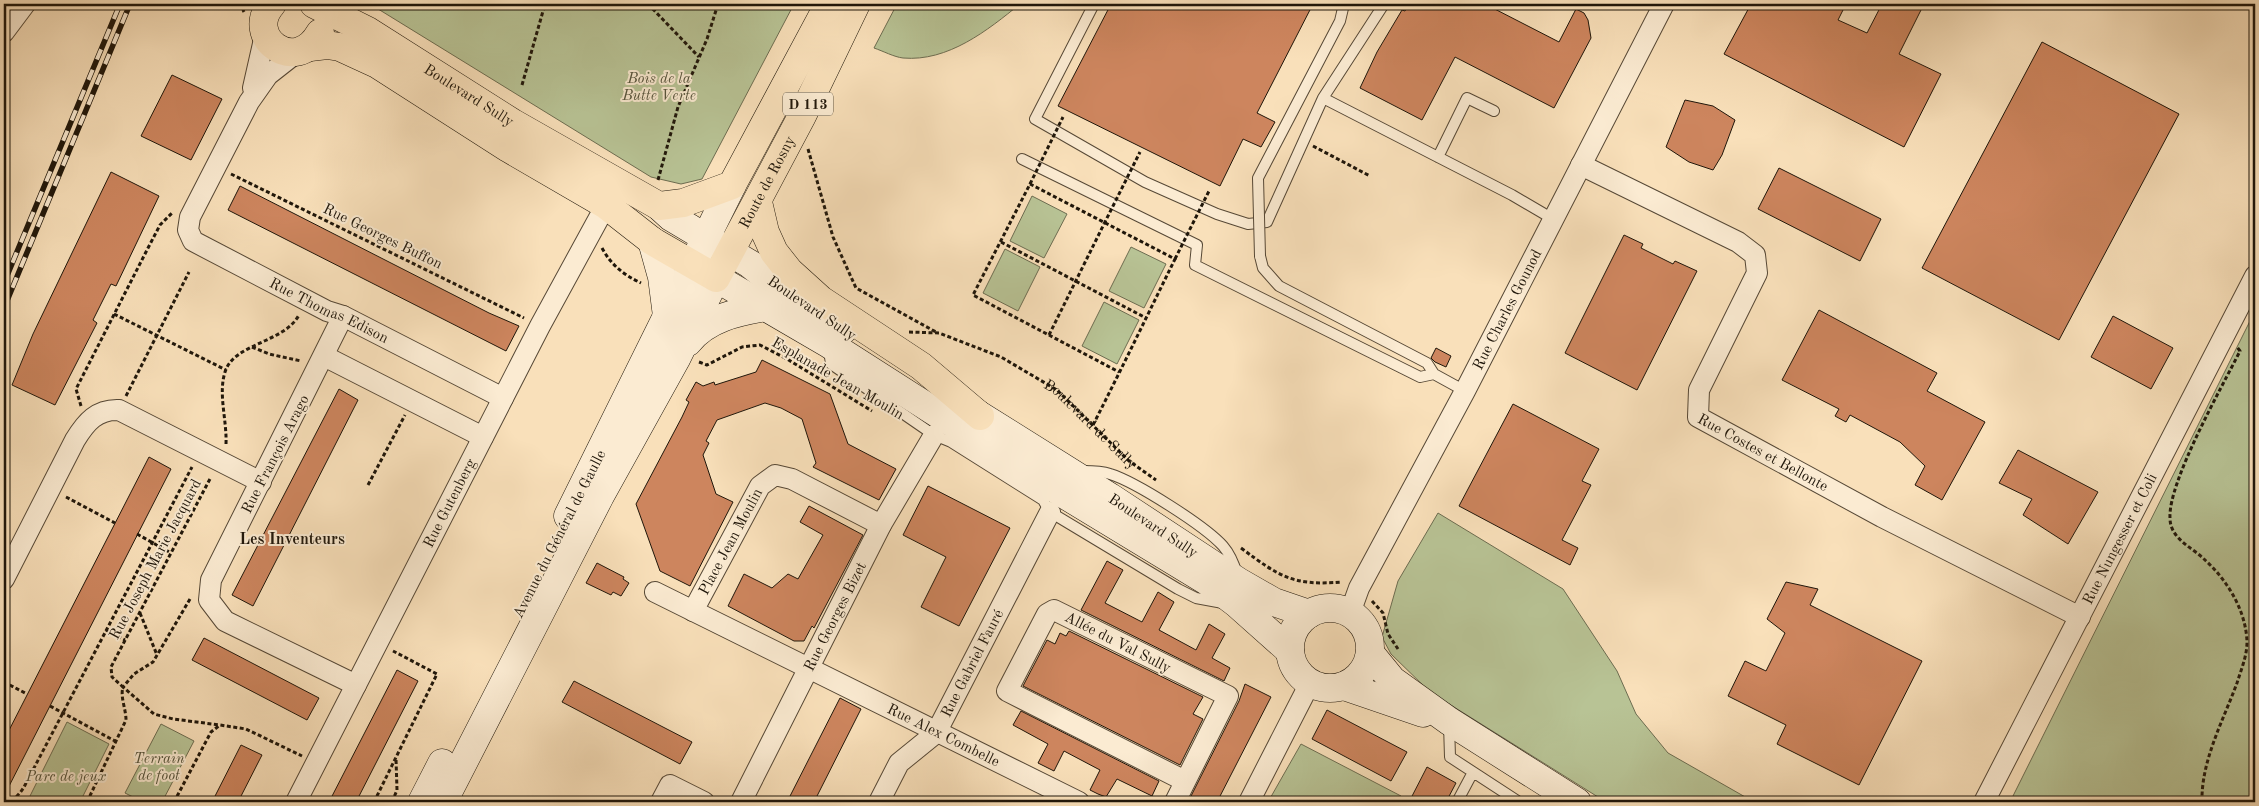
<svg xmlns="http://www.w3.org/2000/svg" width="2259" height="806" viewBox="0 0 2259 806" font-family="'Old Standard TT',serif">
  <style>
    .green { fill: #b8c395; stroke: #6c6c50 }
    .building { fill: #cd855e; stroke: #1f160a }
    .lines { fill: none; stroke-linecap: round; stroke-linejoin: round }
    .lane-casing { stroke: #564836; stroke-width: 12 }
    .street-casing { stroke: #564836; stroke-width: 22 }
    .secondary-casing { stroke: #1f160a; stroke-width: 29 }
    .primary-casing { stroke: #1f160a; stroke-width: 29 }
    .path { stroke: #1f160a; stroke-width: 3; stroke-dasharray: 4 2.5; stroke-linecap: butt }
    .lane { stroke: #fbebd2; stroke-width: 10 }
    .street { stroke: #fbebd2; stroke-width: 20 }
    .secondary { stroke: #fbebd2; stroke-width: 28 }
    .primary { stroke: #f9e0ba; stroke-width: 28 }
    .rail-casing { stroke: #1f160a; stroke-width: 5.5 }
    .rail { stroke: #fbebd2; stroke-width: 4; stroke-dasharray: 11; stroke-linecap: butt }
    .lane-bridge-casing { stroke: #564836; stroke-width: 12; stroke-linecap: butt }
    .path-bridge { stroke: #1f160a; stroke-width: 3; stroke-dasharray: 4 2.5; stroke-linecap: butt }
    .lane-bridge { stroke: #fbebd2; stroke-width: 10 }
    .labels { text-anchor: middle; stroke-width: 4; stroke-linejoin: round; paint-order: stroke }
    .shield { fill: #fbebd2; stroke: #615646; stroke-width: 1 }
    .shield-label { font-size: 14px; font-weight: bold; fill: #1f160a }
    .park-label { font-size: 15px; font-style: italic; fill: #55533b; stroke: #fbebd2 }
    .street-label { font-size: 15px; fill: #1f160a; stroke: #fbebd2 }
    .neighbourhood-label { font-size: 16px; font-weight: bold; fill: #1f160a; stroke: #fbebd2 }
  </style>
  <rect width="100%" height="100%" fill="#f9e0ba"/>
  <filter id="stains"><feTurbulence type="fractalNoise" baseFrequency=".004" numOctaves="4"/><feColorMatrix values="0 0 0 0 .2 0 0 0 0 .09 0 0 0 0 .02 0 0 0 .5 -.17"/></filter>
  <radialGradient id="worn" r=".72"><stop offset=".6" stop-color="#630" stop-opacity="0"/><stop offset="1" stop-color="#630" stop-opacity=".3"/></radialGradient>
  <path class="green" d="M370,4H794L702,179L681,184L651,177Z
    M897,4H1020C988,30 948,62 903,58C894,57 883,51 874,48Z
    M1032,196L1067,214L1044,258L1010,241Z
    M1131,247L1166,264L1144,308L1109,291Z
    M1005,249L1040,267L1018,311L983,293Z
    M1104,302L1139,320L1117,364L1082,346Z
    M2255,311V802H2010Z
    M1438,513L1563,589L1617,671L1636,714L1668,753L1754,802H1606L1430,692L1391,654L1382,637L1398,581Z
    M67,722L109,744L80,802H27Z
    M161,724L194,741L162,802H143L125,793Z
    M1301,744L1401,796L1398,802H1268Z"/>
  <path class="building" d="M1111,4H1313L1257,113L1275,122L1261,147L1243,139L1220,186L1058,106Z
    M1409,4H1485L1559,42L1576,9L1584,13L1588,20L1591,38L1554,108L1455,57L1422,120L1360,88L1377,52L1402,10L1405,11Z
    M1751,4H1846L1838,20L1867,33L1882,4H1924L1899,54L1941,74L1904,147L1724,54Z
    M2042,42L2179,114L2059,340L1922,268Z
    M172,75L222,99L191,160L141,136Z
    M1685,100L1713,106L1735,120L1722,155L1713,170L1689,162L1666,147Z
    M1779,168L1881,219L1860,261L1758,209Z
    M111,172L159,196L116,286L111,284L93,320L97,323L55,405L12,385L33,334Z
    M240,186L489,313L519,326L506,351L228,210Z
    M1624,235L1643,244L1641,248L1673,264L1675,261L1697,271L1637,390L1565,353Z
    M1819,310L1937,373L1927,391L1985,422L1942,500L1915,485L1925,466L1900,442L1850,415L1846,422L1835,416L1839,409L1782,380Z
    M2113,316L2173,348L2151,389L2091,357Z
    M1436,348L1451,356L1446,367L1435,362L1431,358Z
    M762,360L830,394L848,444L896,469L879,500L813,467L816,463L802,419L781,408L765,403L717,420L706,441L709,443L703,455L716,494L733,502L690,586L660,571L636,504L682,417L689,402L686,400L696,382L703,386L714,382L715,385L756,372Z
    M339,389L358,400L253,606L232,595Z
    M1513,404L1599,449L1582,481L1591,485L1562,540L1578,548L1570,565L1459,506Z
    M2018,450L2098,492L2068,544L2023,515L2032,499L1999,483Z
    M149,457L171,469L4,796V740Z
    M928,486L1010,528L959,626L921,607L946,557L903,535Z
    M809,506L863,535L814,628L812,626L804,641H794L728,606L744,574L772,588L788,574L798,579L823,535L800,522Z
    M1107,561L1123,570L1105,603L1142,622L1158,592L1174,602L1159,630L1196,650L1209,624L1225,634L1212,658L1230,668L1224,681L1081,610Z
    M597,563L624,577L623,579L629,583L621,596L613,592L611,595L586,583Z
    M1786,582L1818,589L1810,605L1922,661L1859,785L1777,744L1786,725L1728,696L1745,661L1766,671L1785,633L1767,619Z
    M1069,631L1203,697L1193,714L1203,719L1180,765L1023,686L1047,640L1055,644L1060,633L1066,636Z
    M204,638L319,698L307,720L192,660Z
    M397,670L418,681L356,802H329Z
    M574,681L692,742L680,764L562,702Z
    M1245,684L1271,697L1217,802H1188L1239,701Z
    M840,698L861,709L814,802H787Z
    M1327,710L1407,752L1391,781L1312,739Z
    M1021,711L1159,781L1152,796L1117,779L1106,797L1098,794L1090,790L1100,770L1064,751L1054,771L1038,763L1048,744L1013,725Z
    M241,745L262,755L238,802H212Z
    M1427,767L1456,783L1446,802H1409Z"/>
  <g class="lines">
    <g class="lane-casing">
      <path id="lane" d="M1094,4L1035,119L1145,182L1217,214L1248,224L1267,222L1323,98L1384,4
        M1323,98L1512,195L1553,219
        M1438,157L1467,98L1494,111
        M1022,159L1197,245L1195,265L1420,377L1434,374L1465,391
        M1260,256L1263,268L1279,286L1427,363L1434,374
        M829,350L831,364L934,435L951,442L1043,500L1050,512L1178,589L1196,598L1223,603
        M1083,471C1092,471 1101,471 1110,474C1136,482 1205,526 1223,546C1230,554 1234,564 1237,574
        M1449,724L1450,757L1519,802
        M1457,802L1473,772"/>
    </g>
    <g class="street-casing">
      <g id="street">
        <path d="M4,32L25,4"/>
        <path id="s2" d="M296,53L268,75L249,102L190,217L188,230L193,241L327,311L343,316L503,398"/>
        <path d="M253,88L265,35"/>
        <path id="s3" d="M1581,165L1738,242L1755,255L1757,273L1699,390L1698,417L1882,517L2080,617"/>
        <path d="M343,316L211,580L209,600L225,621L356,685"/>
        <path d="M324,356L483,437"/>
        <path d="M4,579L75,440C86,422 97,409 119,410L261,482"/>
        <path id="s4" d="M655,592L1079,802"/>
        <path id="s5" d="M693,611L760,486L775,475L792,479L881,525"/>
        <path id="s6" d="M1350,613L1359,588L1465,391L1664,4"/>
        <path id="s7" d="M296,802L540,326L606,205"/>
        <path d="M661,802L670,785L704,802"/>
        <path id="s8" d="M741,802L881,525L934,435"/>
        <path id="s9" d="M879,802L899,763L936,733L1050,512"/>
        <path d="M1175,802L1228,696L1054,610L1047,614L1007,691L1185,781"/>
        <path d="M1249,802L1310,683"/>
        <path id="s10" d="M1984,802L2255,276"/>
      </g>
    </g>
    <g class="secondary-casing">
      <g id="secondary">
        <path d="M659,206L671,217L750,264L776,285L843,330"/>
        <path d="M652,241L662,277L667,316"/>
        <path d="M688,342C707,318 737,312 766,307"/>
        <path id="s11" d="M960,403L1110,497L1239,582L1274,602L1309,614"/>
        <path d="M568,516L732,185"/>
        <circle cx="1330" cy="648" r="40"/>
        <path d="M1370,653L1392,680L1449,721L1577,802"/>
        <path d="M1344,686L1423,713"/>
        <path d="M422,802L442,763"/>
        <path d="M443,802L600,496L676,359L716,278L829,344L1062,493L1207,581L1236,603L1290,651"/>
      </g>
    </g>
    <g class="primary-casing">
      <g id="primary">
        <path d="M272,4C243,36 295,77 320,33"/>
        <path id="s12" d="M314,4L368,31L513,123L659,206L683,203L732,185L829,4"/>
        <path id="s13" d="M310,47L327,45L340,47L377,64L508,148L606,205L652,241L716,278L802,116L856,4"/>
        <path d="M758,202L765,232L774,252L789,271L821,300L921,366L980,416"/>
      </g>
    </g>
    <g class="path">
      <path d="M240,4L244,12"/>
      <path d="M642,4L652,9"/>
      <path d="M648,4L699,57"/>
      <path d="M522,85L545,4"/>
      <path d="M1313,146L1370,176"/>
      <path d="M808,149L833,237L856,288L936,332"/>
      <path d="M231,174L524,318"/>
      <path d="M658,180L678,107L707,39L718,4"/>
      <path d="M1001,242L1146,318"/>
      <path d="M602,248C611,265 624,275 641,283"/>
      <path d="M114,314L226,370"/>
      <path id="s1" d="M909,332L939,333L1001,357L1057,390L1129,461L1156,480"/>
      <path d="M1049,335L1104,224"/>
      <path d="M252,347L269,354L301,361"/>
      <path d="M699,362L707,365L742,347L760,345L787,359L872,411"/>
      <path d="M126,396L189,272"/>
      <path d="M81,406L76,389L148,248L160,225L172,213"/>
      <path d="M1093,425C1121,370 1148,314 1175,259L1030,184L973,295L1119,372"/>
      <path d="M226,444C227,420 218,394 225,372C234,343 284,343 299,315"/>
      <path d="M368,485L405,415"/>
      <path d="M66,497L115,523"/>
      <path d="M137,534L171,553"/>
      <path d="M1241,548C1280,577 1293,586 1342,582"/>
      <path d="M190,599L153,662L134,674L123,687L154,714L173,719L220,725"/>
      <path d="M1372,601L1383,613L1388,634L1398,649"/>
      <path d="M140,613L157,655"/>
      <path d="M106,630L125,640"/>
      <path d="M4,682L27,694"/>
      <path d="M50,706L115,741"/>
      <path d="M4,800C14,801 19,795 24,787L192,467"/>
      <path d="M87,802L126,720C126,709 120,697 123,687L112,677L111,667L211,477"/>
      <path d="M174,802L211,732L220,725L246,729L302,756"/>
      <path d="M374,802L437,674L393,651"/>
      <path d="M392,802L397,790L396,759"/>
      <path d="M2202,802C2201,761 2223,721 2237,683C2241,670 2247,656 2247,642C2246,611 2228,581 2205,560C2192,547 2170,539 2170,518C2168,482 2222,387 2240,351L2237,347"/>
    </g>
    <use href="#lane" class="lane"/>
    <use href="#street" class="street"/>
    <use href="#secondary" class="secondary"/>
    <use href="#primary" class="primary"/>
    <g class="rail-casing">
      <path id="rail" d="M4,283L120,4
        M4,308L130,4"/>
    </g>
    <use href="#rail" class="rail"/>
    <g class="lane-bridge-casing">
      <path id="lane-bridge" d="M1260,256L1258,178L1340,21L1344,4"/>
    </g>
    <path class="path-bridge" d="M1030,184L1063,117
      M1104,224L1140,152
      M1175,259L1209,191"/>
    <use href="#lane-bridge" class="lane-bridge"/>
  </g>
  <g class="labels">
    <rect class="shield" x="783" y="92.5" width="50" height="23" rx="4"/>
    <g class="shield-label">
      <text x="808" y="109">D 113</text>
    </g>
    <g class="park-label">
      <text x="659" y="83">Bois de la<tspan x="659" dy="17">Butte Verte</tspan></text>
      <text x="159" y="763">Terrain<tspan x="159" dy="17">de foot</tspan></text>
      <text x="66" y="781">Parc de jeux</text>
    </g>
    <g class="street-label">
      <text dy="5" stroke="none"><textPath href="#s12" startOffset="180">Boulevard Sully</textPath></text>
      <text dy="5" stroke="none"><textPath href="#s13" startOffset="581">Route de Rosny</textPath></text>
      <text transform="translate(383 236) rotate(26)" y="5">Rue Georges Buffon</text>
      <text transform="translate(812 308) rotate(34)" y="5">Boulevard Sully</text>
      <text dy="5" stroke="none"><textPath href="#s6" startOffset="342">Rue Charles Gounod</textPath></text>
      <text dy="5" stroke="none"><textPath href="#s2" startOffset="376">Rue Thomas Edison</textPath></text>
      <text transform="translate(838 378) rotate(30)" y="5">Esplanade Jean Moulin</text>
      <text dy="5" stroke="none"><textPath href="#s1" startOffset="209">Boulevard de Sully</textPath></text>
      <text dy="5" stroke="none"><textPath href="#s3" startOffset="446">Rue Costes et Bellonte</textPath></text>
      <text transform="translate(275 454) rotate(-63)" y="5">Rue François Arago</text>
      <text dy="5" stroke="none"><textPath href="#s7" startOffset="336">Rue Gutenberg</textPath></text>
      <text dy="5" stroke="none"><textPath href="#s11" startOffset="229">Boulevard Sully</textPath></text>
      <text transform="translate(559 534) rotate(-63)" y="5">Avenue du Général de Gaulle</text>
      <text dy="5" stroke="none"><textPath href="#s10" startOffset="296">Rue Nungesser et Coli</textPath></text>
      <text dy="5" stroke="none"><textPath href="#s5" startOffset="79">Place Jean Moulin</textPath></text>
      <text transform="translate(155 559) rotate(-62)" y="5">Rue Joseph Marie Jacquard</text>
      <text dy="5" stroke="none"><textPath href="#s8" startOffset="208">Rue Georges Bizet</textPath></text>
      <text transform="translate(1118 642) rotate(27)" y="5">Allée du Val Sully</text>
      <text dy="5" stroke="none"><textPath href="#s9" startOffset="170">Rue Gabriel Fauré</textPath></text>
      <text dy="5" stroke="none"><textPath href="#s4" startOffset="322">Rue Alex Combelle</textPath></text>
    </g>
    <g class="neighbourhood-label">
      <text x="292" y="544">Les Inventeurs</text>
    </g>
  </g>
  <rect width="2259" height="806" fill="none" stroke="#f9e0ba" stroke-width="20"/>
  <rect x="5" y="5" width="2249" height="796" fill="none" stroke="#1f160a" stroke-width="2.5"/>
  <rect x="10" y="10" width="2239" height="786" fill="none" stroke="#1f160a"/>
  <rect width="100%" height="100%" filter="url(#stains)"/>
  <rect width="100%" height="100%" fill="url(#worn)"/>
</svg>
